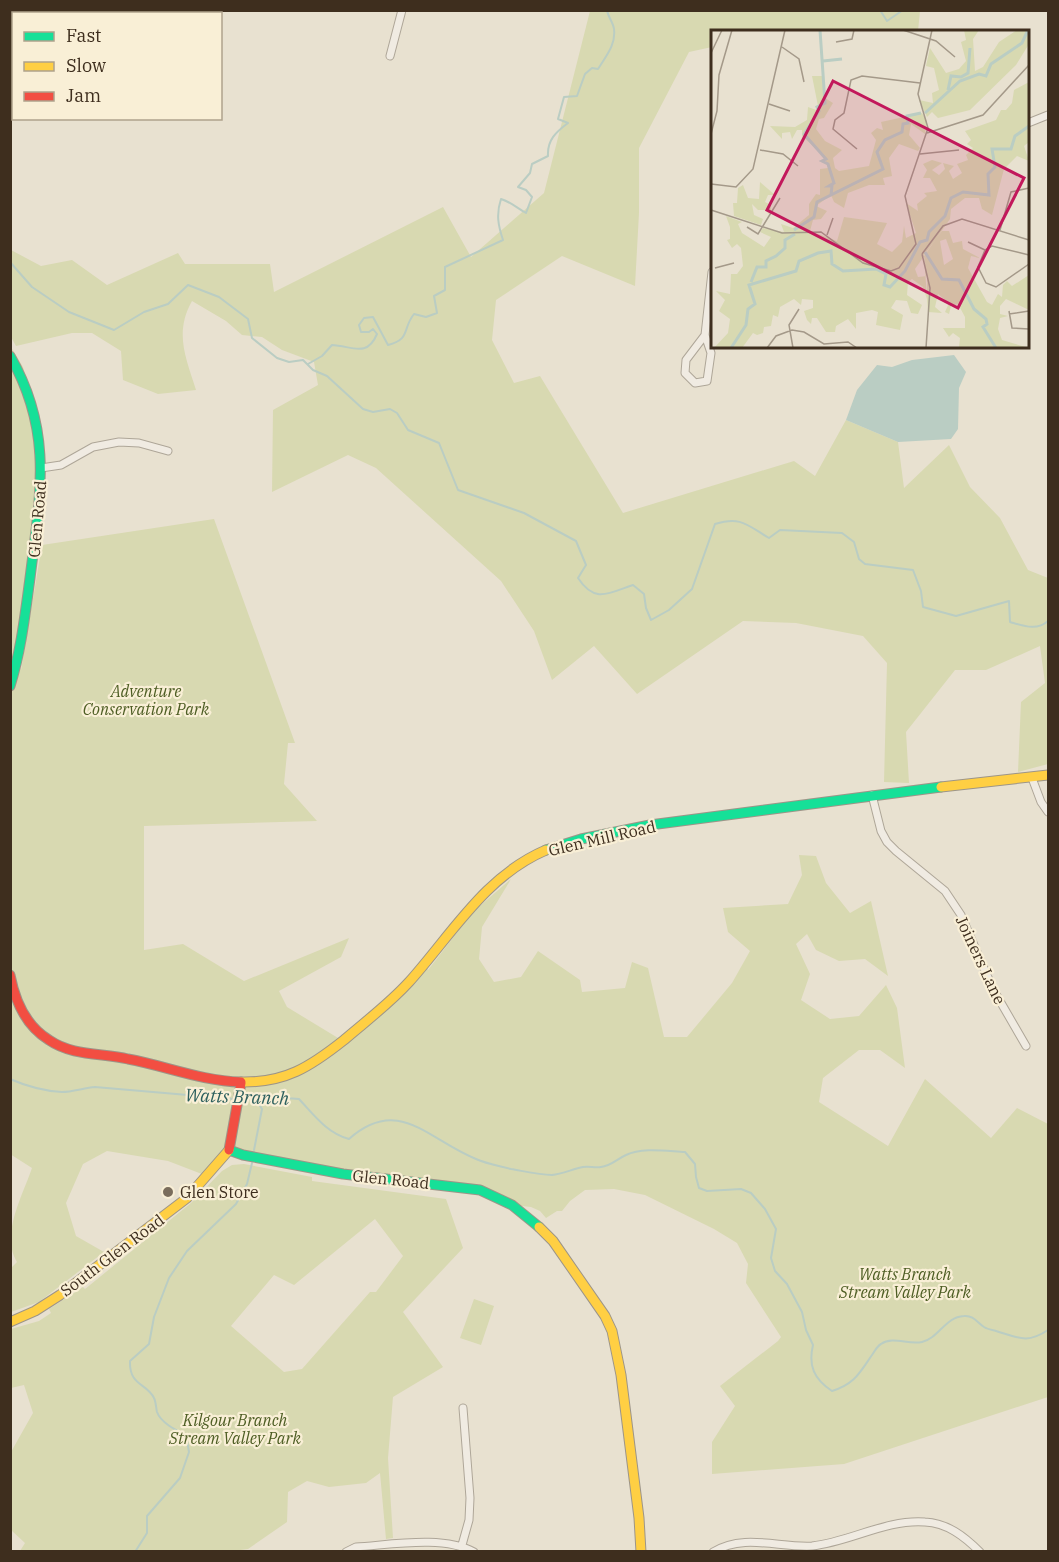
<svg xmlns="http://www.w3.org/2000/svg" width="1059" height="1562" viewBox="0 0 1059 1562" font-family="'IBM Plex Serif',serif">
  <style>
    .green { fill: #d8d9b1; fill-rule: evenodd }
    .water { fill: #bacdc3 }
    .lines { fill: none; stroke-linecap: round; stroke-linejoin: round }
    .stream { stroke: #bacdc3; stroke-width: 2 }
    .street-casing { stroke: #aea698; stroke-width: 9 }
    .fast-casing { stroke: #9d9588; stroke-width: 11 }
    .slow-casing { stroke: #9d9588; stroke-width: 11 }
    .jam-casing { stroke: #9d9588; stroke-width: 11 }
    .street { stroke: #f0ebe2; stroke-width: 7 }
    .fast { stroke: #16e098; stroke-width: 9 }
    .slow { stroke: #ffcf43; stroke-width: 9 }
    .jam { stroke: #f24e42; stroke-width: 9 }
    .poi-dot { fill: #7a6d5c; stroke: #f9efd6; stroke-width: 2 }
    .labels { text-anchor: middle; stroke-width: 4.5; stroke-linejoin: round; paint-order: stroke }
    .street-label { font-size: 16px; fill: #3e2e1e; stroke: #f9efd6 }
    .park-label { font-size: 16px; font-style: italic; fill: #4d5d23; stroke: #f9efd6 }
    .poi-label { font-size: 16px; fill: #3e2e1e; stroke: #f9efd6; text-anchor: start }
    .water-label { font-size: 18px; font-style: italic; fill: #2c5f5d; stroke: #f9efd6 }
    .inset-river { fill: none; stroke: #bacdc3; stroke-width: 3 }
    .inset-road { fill: none; stroke: #a49989; stroke-width: 1.5 }
    .view { fill: #c2185b; fill-opacity: 0.15; stroke: #c2185b; stroke-width: 3 }
    .inset-edge { fill: none; stroke: #3e2e1e; stroke-width: 3 }
  </style>
  <rect width="100%" height="100%" fill="#e8e1d0"/>
  <path class="green" d="M590,11H920L918,31L712,32V47L689,52L639,148V213L635,286L562,256L496,300L492,340L514,383L540,376L623,513L794,461L815,476L846,420L898,442L904,488L949,445L970,487L1000,518L1028,570L1048,578V764L1018,772L1021,702L1045,683L1040,646L986,670H955L906,732L909,783L884,782L887,663L863,636L796,623L743,621L637,694L594,646L552,680L534,631L501,581L376,468L348,455L272,492L273,410L318,385L314,362L282,350L262,337L242,335L226,321L192,301C174,333 186,358 196,390L158,394L123,380L121,351L92,333H72L16,346L11,337V250L41,266L72,260L107,285L178,253L185,264H270L274,292L443,207L471,257L544,193Z
    M11,347L23,367L35,410L41,450L18,662L21,670L42,545L214,519L295,743H288L284,784L317,821L144,826V950L183,944L244,981L349,938L341,957L279,991L287,1007L343,1041L426,965L428,970L473,912L511,879L482,927L479,959L494,982L521,977L538,951L580,980L582,992L625,988L632,962L648,968L664,1037H687L732,983L750,951L728,932L723,908L788,904L802,875L799,855L816,856L826,883L850,913L871,901L888,976L865,959L839,961L816,950L807,934L796,944L810,974L801,1000L830,1019L859,1016L886,985L897,1008L905,1068L880,1050H859L823,1078L819,1102L888,1146L925,1079L991,1138L1017,1108L1048,1124V1397L844,1464L712,1474V1442L735,1406L720,1386L778,1341L781,1337L746,1283L748,1264L737,1243L714,1229L645,1195L614,1189L585,1190L570,1201L562,1211H557L546,1218L540,1211L531,1207L512,1205L480,1190L369,1177L230,1150L207,1176L168,1161L107,1151L83,1164L66,1203L76,1236L104,1252L39,1302L11,1312V1268L17,1262C0,1235 23,1195 32,1168L10,1154Z
    M244,1164L312,1177V1181L446,1199L463,1248L403,1312L443,1367L393,1397L388,1458L393,1538L386,1539L380,1473L366,1483L329,1487L307,1481L288,1492L287,1522L248,1549L226,1552L20,1551L25,1543L11,1530V1452L33,1413L24,1385L11,1388V1329L39,1321L51,1313L49,1309L83,1287L85,1289L191,1203L222,1171L232,1165ZM375,1219L403,1256L376,1292H370L302,1369L284,1372L231,1326L274,1275L294,1285Z
    M474,1299L494,1306L481,1345L460,1338Z"/>
  <path class="water" d="M954,355L966,372L959,388L958,429L951,439L898,442L846,420L857,390L877,365L892,367L912,360Z"/>
  <g class="lines">
    <path class="stream" d="M814,10H825
      M849,10H856
      M880,10L887,21L903,10
      M10,262L32,287L69,312L114,330L144,312L168,304L188,285L219,297L248,319L252,338L277,358L289,362L303,360L313,370L327,376L363,409L373,412L390,409L397,413L408,430L439,443L458,490L524,513L576,541L586,565L578,578C595,604 609,593 633,585L644,594L646,608L651,620L669,610L692,589L715,524C741,516 747,525 769,538L780,530L842,533L854,542L859,559L865,564L913,570L921,591L923,607L956,616L1009,601L1010,622C1024,626 1037,631 1048,621
      M308,364L322,356L332,345C352,346 367,358 377,334L373,329L369,332H361L359,325L364,318L373,317L388,345C411,339 402,329 414,314L426,317L437,313L434,296L445,290V267L503,240C498,225 496,214 501,199C511,202 517,208 526,213L532,197L526,190L518,187L530,173L532,164L548,156C547,140 556,132 568,123L558,119L564,97L577,96L585,74L592,68L598,69C606,56 616,45 614,29C613,22 608,17 607,10
      M10,1079C26,1086 44,1091 62,1092C72,1092 84,1088 95,1087L234,1099
      M240,1099C260,1101 279,1096 299,1099C314,1115 327,1133 349,1139C399,1095 428,1140 476,1159C487,1164 500,1166 511,1169C523,1171 539,1175 552,1175C562,1174 573,1169 583,1167C589,1166 595,1168 601,1167C611,1166 617,1159 626,1155C642,1147 666,1151 685,1152L695,1164L696,1177L699,1188L707,1191L741,1189L751,1193L765,1209L776,1229L771,1258L775,1271L787,1284L802,1312L806,1330L813,1345C808,1366 814,1379 832,1391C855,1384 860,1372 872,1355C875,1351 877,1346 881,1344C893,1336 908,1345 922,1342C939,1338 945,1317 964,1316C973,1315 977,1322 984,1327C987,1329 992,1330 996,1331C1019,1338 1027,1344 1048,1330
      M254,1150L262,1109L257,1101
      M135,1552L147,1533V1516L180,1478L189,1452L186,1435C176,1430 161,1423 157,1412C156,1408 156,1402 154,1398C147,1383 129,1386 130,1361L149,1344L154,1317L169,1278L187,1251L236,1204L247,1184L252,1163"/>
    <g class="street-casing">
      <path id="street" d="M10,36H14
        M390,56L402,10
        M1028,123L1048,115
        M705,335L686,360L685,373L695,383L707,381L711,353L705,335L712,272
        M41,468L61,465L93,447L119,442L139,443L168,451
        M1032,778L1041,802L1048,812
        M872,795L881,831L887,842L896,851L945,891L961,915L993,989L1026,1046
        M462,1545L469,1520L470,1498L463,1408
        M346,1552L356,1547C390,1545 443,1535 474,1552
        M713,1552C744,1533 779,1548 812,1546C850,1542 886,1519 925,1522C947,1523 964,1536 980,1552"/>
    </g>
    <g class="fast-casing">
      <path id="fast" d="M10,356C54,432 40,496 30,578C25,615 21,651 10,686
        M546,850L581,839L650,825L941,787
        M229,1150L243,1155L343,1174L480,1190L512,1205L539,1227"/>
    </g>
    <g class="slow-casing">
      <path id="slow" d="M941,787L1048,775
        M241,1082C285,1083 310,1067 344,1040C366,1021 389,1004 409,982C452,934 485,876 546,850
        M539,1227L553,1241L605,1316L612,1331L621,1375L639,1518L641,1552
        M10,1322L35,1311L60,1295L187,1198L229,1150"/>
    </g>
    <g class="jam-casing">
      <path id="jam" d="M10,975C15,1001 26,1026 49,1040C72,1056 102,1053 128,1059C166,1066 202,1081 241,1082
        M229,1150L241,1083"/>
    </g>
    <use href="#street" class="street"/>
    <use href="#fast" class="fast"/>
    <use href="#slow" class="slow"/>
    <use href="#jam" class="jam"/>
  </g>
  <circle class="poi-dot" cx="168" cy="1192" r="6"/>
  <g class="labels">
    <g class="street-label">
      <text transform="translate(37 519) rotate(-85)" y="6">Glen Road</text>
      <text transform="translate(602 838) rotate(-13)" y="6">Glen Mill Road</text>
      <text transform="translate(981 960) rotate(65)" y="6">Joiners Lane</text>
      <text transform="translate(391 1179) rotate(6)" y="6">Glen Road</text>
      <text transform="translate(112 1255) rotate(-37)" y="6">South Glen Road</text>
    </g>
    <g class="park-label">
      <text x="146" y="697">Adventure<tspan x="146" dy="18">Conservation Park</tspan></text>
      <text x="905" y="1280">Watts Branch<tspan x="905" dy="18">Stream Valley Park</tspan></text>
      <text x="235" y="1426">Kilgour Branch<tspan x="235" dy="18">Stream Valley Park</tspan></text>
    </g>
    <g class="poi-label">
      <text x="180" y="1198">Glen Store</text>
    </g>
    <g class="water-label">
      <text transform="translate(237 1097) rotate(2)" y="6">Watts Branch</text>
    </g>
  </g>
  <g transform="translate(711 30)">
    <rect width="318" height="318" fill="#e8e1d0"/>
    <path d="M253,0H268L262,9L264,41L272,37L288,12L306,0H318V14L305,35L259,80L227,88L221,82L216,87L208,70L222,73L221,63L228,60L223,38L215,36L219,18L235,43L248,39L255,31L250,12L255,10ZM101,46H112L114,68L122,73L113,88L108,89L105,99L114,111L131,120L122,128L124,138L128,141L158,136L165,110L160,103L166,98L172,100L170,92L211,83L216,91L214,104L200,94L198,105L209,118L207,121L188,114L178,128L181,146L172,148L174,155H158L137,163L133,178L123,172L120,165L105,176L116,181L110,189L102,190L99,201L126,211L133,187L176,193L166,214L181,222L191,212L193,196L195,208L205,203L195,173L207,181L206,174L216,166L213,163L226,161L219,148H212L216,140L212,134L221,130L231,133L221,140L228,145L234,139L232,133L243,136L238,141L242,149L251,143L246,134L257,130L255,125L262,118L256,114L260,110L254,101L285,90L290,80H295L301,73L303,60L318,52V112L313,116L318,131L306,126L293,139L281,185L271,179L268,168H254L240,179L239,189L204,239L207,247L216,246V269L212,257L201,249L197,252L196,265L211,275L207,284L200,283L196,271L185,270L180,278L192,285L189,300L165,295L167,282L161,280L145,283V299L137,289L125,296L124,302H115L106,288H101L100,294L96,290L93,281L102,278V270L91,269L90,275L83,269L69,277L67,287L62,285L60,296L53,297L52,303L46,305L42,303L31,318H3L17,303L19,289L8,281L14,270L5,261L19,264L20,244H26L32,236L30,218L26,214L21,218L16,210L19,209V197L15,186L31,192L27,194L31,203L53,217L60,207L49,202L52,198L73,202L70,194L82,198L98,185V174L105,164L109,165V139L117,138L113,126L91,106V100H86L81,109L79,102L71,103V109L59,96L84,97L96,90L97,77L108,81ZM49,152L64,165H57L54,172L60,175V181L57,184L56,180H47L41,174L43,185L52,189L50,195L23,186L22,173H26L27,158L32,155L37,168L48,169ZM231,201H238L242,213L251,211L252,219L269,228L260,226L257,238L276,272L281,275L287,264L291,267L292,255L296,251L301,256L318,245V280L295,269L289,276V284L297,286L289,288L287,299L291,310L318,318H248L249,308L242,303L238,307L232,298H254V287L247,274L240,276L238,284L234,282L238,273L227,264L224,277L231,283L217,282L213,225ZM235,209L242,229L233,235L229,211Z" fill="#d8d9b1" fill-rule="evenodd"/>
    <path class="inset-river" d="M109,0L114,73L106,77L108,81L93,104L115,129L111,131L117,134L123,153L118,156H121L120,165M112,31L131,29M237,60L240,46L250,47L257,43L259,18M214,83L249,51L268,44L275,46L280,34L311,13L317,0M83,200L103,187L106,172L172,139L166,122L174,110L191,102L192,94L197,93L196,86L210,83M214,222L231,249L248,250L263,279L275,289L276,294L272,297L285,318M40,252L46,237H55V231L65,226L74,218V210L84,204M20,318L35,295L37,279L44,274L38,255L85,241L88,231L107,223L120,221L121,234L132,241L165,239L175,244L173,255L179,257L194,241L209,212L216,210L218,202L234,186L240,168L252,162L278,165L277,144L284,137L281,119H300L304,106L318,96"/>
    <path class="inset-road" d="M192,0L225,11L244,27M125,12L141,9L143,0M71,17L88,29L93,52M0,23L11,0M58,74L79,81M216,103L272,85L318,35M0,104L6,81L8,45L21,0M141,115L146,119L122,99L124,90L133,83L140,50L151,46L209,53M49,120L72,124L87,136M209,124L248,120M0,154L25,157L42,139L74,0M0,180L71,203L110,202L152,233L180,241L188,238L205,214L194,166L217,98L207,64L221,0M36,197L47,204L69,168M289,200L300,162L318,158M116,205L122,188M257,212L274,220M211,224L232,196L251,189L318,210M211,224L219,258L215,318M318,225L281,216L274,220L267,237L275,253L285,257L318,234M4,238L23,233M298,281L301,298L318,299M298,284L318,281M56,318L65,306L81,300L93,302L113,314L137,312L146,318M82,318L78,295L88,279"/>
    <path class="view" d="M122,51L313,148L247,278L56,180Z"/>
    <rect width="318" height="318" class="inset-edge"/>
  </g>
  <rect width="1059" height="1562" fill="none" stroke="#3e2e1e" stroke-width="24"/>
  <rect x="12" y="12" width="210" height="108" fill="#f9efd6" stroke="#aea28c" stroke-width="1.5"/>
  <rect x="24" y="32" width="30" height="9" fill="#16e098" stroke="#aea28c" stroke-width="1.5"/>
  <text x="66" y="42" font-size="18" fill="#3e2e1e">Fast</text>
  <rect x="24" y="62" width="30" height="9" fill="#ffcf43" stroke="#aea28c" stroke-width="1.5"/>
  <text x="66" y="72" font-size="18" fill="#3e2e1e">Slow</text>
  <rect x="24" y="92" width="30" height="9" fill="#f24e42" stroke="#aea28c" stroke-width="1.5"/>
  <text x="66" y="102" font-size="18" fill="#3e2e1e">Jam</text>
</svg>
